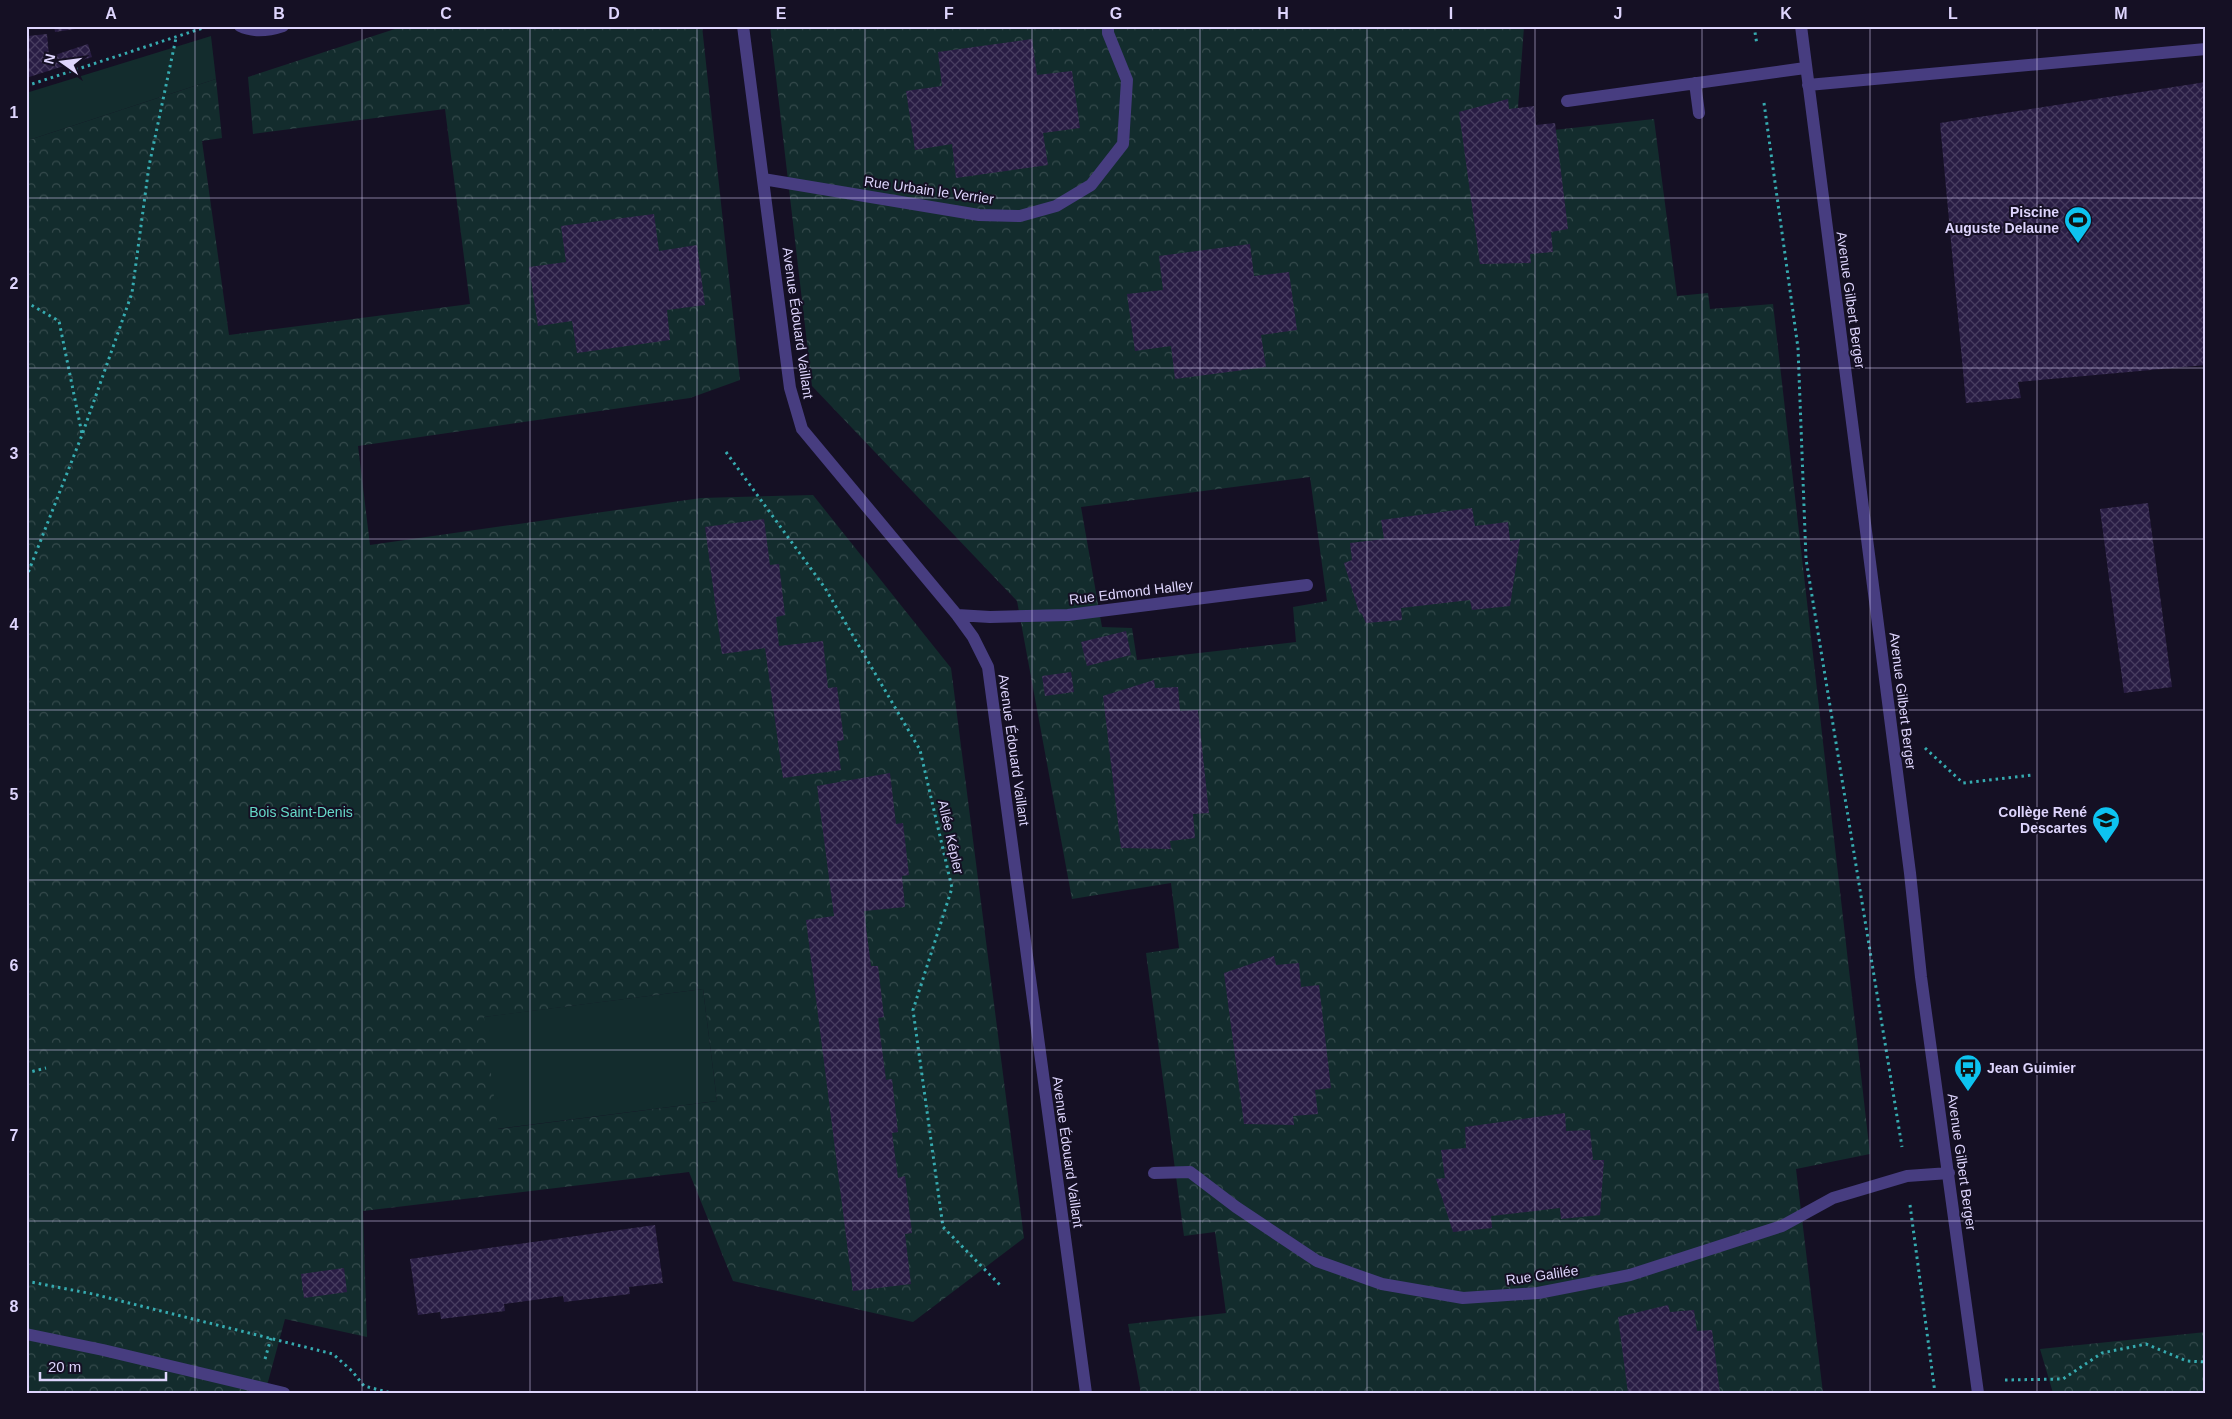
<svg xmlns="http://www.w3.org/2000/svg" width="2232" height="1419" viewBox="0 0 2232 1419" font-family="Arial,sans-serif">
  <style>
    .green { fill: #132c2d }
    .forest { fill: url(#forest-crowns); fill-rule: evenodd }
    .building { fill: url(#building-cross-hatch) }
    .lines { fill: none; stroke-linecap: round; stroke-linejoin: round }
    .path { stroke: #36abb0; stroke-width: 3; stroke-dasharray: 2.5 4; stroke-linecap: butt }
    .minor { stroke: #473d80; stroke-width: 12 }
    .grid { fill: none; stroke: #ded5fd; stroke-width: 1; stroke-opacity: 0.55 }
    .labels { text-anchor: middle; stroke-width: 4; stroke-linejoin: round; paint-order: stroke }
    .street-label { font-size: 14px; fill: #ded5fd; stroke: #151024 }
    .poi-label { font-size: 14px; font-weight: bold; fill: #ded5fd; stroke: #151024; text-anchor: end }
    .park-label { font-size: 14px; fill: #65d9c8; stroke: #151024 }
    .neatline { fill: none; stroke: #ded5fd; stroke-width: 2 }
    .grid-label { font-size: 16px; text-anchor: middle; font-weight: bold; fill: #ded5fd }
  </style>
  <defs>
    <pattern id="forest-crowns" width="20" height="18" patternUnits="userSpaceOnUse" patternTransform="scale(1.25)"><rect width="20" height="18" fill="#132c2d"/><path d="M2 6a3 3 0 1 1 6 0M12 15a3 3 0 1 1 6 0" fill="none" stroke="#354a4c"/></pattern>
    <pattern id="building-cross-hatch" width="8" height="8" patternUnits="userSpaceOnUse" patternTransform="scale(1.25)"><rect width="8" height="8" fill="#291d44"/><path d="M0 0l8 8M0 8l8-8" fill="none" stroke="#483d60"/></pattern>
  </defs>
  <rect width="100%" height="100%" fill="#151024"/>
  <path class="green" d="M211,36L216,79L26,141V93Z
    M703,989L717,1101L497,1129L483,1017Z"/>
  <path class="forest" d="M404,26H702L740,380L690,398L358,446L370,545L701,498L813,495L951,668L1024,1238L913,1322L733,1281L689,1172L363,1211L367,1337L285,1319L265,1393H26V141L216,79L222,138L202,141L229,335L470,304L445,109L253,134L248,77ZM703,989L717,1101L498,1129L484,1017Z
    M770,26H1535L1524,27L1516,134L1654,119L1677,296L1708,293L1710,309L1773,304L1870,1154L1796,1169L1823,1393H1141L1128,1324L1226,1313L1215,1232L1184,1236L1146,953L1179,948L1171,883L1072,899L1017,601L812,386ZM1310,477L1327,601L1293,607L1296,642L1137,660L1132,628L1102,627L1081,507Z
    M2206,1332V1393H2053L2040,1349Z"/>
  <path class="building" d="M54,26H89V27L55,32Z
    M47,34L49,57L88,44L92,57L26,78L28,36Z
    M1032,39L1037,75L1072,71L1080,128L1043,133L1048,165L956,178L952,144L915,150L906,91L942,86L938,52Z
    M2206,82V365L2018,382L2021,398L1966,403L1940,123Z
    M1508,99L1509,109L1534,106L1536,125L1555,123L1568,229L1551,232L1553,252L1530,254L1531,263L1480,264L1459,112Z
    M654,214L659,251L697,245L705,305L667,310L670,340L577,353L572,321L538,326L529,267L566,262L561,226Z
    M1250,244L1254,276L1289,272L1297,330L1261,335L1266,367L1175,379L1171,346L1135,351L1127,294L1163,290L1159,256Z
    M2148,503L2172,687L2124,693L2100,509Z
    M1472,508L1475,526L1508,522L1510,541L1520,539L1510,606L1472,610L1470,600L1401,608L1402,620L1366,623L1362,614L1359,612L1344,563L1352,560L1350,543L1384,539L1381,520Z
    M764,519L770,565L779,564L785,615L776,617L779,646L823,641L828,688L837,687L844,740L837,741L841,770L783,778L765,648L722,654L705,527Z
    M1126,631L1131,655L1087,666L1081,642Z
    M1071,672L1074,692L1045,696L1042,676Z
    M1154,680L1155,688L1178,687L1180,711L1198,710L1209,813L1193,814L1195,838L1170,841L1171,849L1121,848L1103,696Z
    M890,773L896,824L903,823L909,875L902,876L905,907L864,911L871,966H878L884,1017L878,1018L886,1080L892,1079L898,1132L892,1133L898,1178L905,1176L912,1233L905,1234L911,1284L853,1291L806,920L834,916L817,786Z
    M1274,956L1276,965L1299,963L1301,987L1319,985L1331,1088L1315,1090L1318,1114L1293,1116L1294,1125L1244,1124L1224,973Z
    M1565,1113L1566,1131L1590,1130L1593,1160H1604L1600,1215L1561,1219L1560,1208L1491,1216L1492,1228L1453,1232L1436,1179L1445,1178L1441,1150L1466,1148L1465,1127Z
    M655,1225L663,1283L629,1287L630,1294L564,1302L563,1296L504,1304L505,1311L441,1319L440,1312L418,1315L410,1259Z
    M344,1268L347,1292L304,1298L301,1274Z
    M1668,1305L1670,1312L1694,1310L1697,1331L1712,1330L1720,1393H1628L1618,1317Z"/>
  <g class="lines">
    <path class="path" d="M1754,26L1757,45
      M26,86L209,26
      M1764,103L1798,348L1806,559L1902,1147
      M26,302L59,321L82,434
      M726,452L825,588L920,750L952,888L913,1010L943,1227L1000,1285
      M26,578L82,435L132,293L149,166L176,38
      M1925,748L1963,783L2033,775
      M26,1073L46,1068
      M1910,1205L1935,1393
      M26,1281L93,1294L333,1354L352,1371L364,1386L391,1393
      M265,1359L271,1338
      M2005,1380L2063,1379L2102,1353L2146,1344L2187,1361L2206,1362"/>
    <path class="minor" d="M240,26C254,33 268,31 283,26
      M743,26L790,388L802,429L957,615L973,637L988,667L1086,1393
      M1801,26L1910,873L1921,977L1978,1393
      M1695,83L1699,113
      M1808,85L2206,49
      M1567,101L1805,68
      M763,179L979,215L1020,216L1056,206L1091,185L1123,144L1127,80L1108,33V26
      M957,615L990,617L1068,615L1307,585
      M1154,1173L1190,1172L1236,1207L1317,1261L1382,1284L1463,1298L1538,1293L1630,1275L1782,1226L1833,1198L1907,1176L1949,1173
      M26,1334L103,1350L284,1393"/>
  </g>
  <path class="grid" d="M195,26V1393M362,26V1393M530,26V1393M697,26V1393M865,26V1393M1032,26V1393M1200,26V1393M1367,26V1393M1535,26V1393M1702,26V1393M1870,26V1393M2037,26V1393M26,198H2206M26,368H2206M26,539H2206M26,710H2206M26,880H2206M26,1050H2206M26,1221H2206"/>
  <defs>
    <g id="stadium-pin" transform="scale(1.4375)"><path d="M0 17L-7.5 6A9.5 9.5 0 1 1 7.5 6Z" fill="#0dc3f0" stroke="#151024"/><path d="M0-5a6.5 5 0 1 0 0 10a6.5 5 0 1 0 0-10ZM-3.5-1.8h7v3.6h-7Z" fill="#111"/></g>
    <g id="school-pin" transform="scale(1.4375)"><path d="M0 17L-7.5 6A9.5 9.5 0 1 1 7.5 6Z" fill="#0dc3f0" stroke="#151024"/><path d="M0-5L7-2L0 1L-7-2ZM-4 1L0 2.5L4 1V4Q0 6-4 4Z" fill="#111"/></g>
    <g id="bus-pin" transform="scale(1.4375)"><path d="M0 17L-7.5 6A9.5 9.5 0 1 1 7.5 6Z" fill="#0dc3f0" stroke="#151024"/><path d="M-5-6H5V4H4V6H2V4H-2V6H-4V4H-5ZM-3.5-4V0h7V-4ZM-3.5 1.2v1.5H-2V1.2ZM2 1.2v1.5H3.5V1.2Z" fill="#111"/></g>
  </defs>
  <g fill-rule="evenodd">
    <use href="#stadium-pin" x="2078" y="220"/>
    <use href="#school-pin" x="2106" y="820"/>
    <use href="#bus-pin" x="1968" y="1068"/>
  </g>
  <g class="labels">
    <g class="street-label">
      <text transform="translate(929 190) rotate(8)" y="5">Rue Urbain le Verrier</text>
      <text transform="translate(1851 300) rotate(82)" y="5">Avenue Gilbert Berger</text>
      <text transform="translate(798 323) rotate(82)" y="5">Avenue Édouard Vaillant</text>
      <text transform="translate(1131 592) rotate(-7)" y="5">Rue Edmond Halley</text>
      <text transform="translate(1903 701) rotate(83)" y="5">Avenue Gilbert Berger</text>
      <text transform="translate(1014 750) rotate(82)" y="5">Avenue Édouard Vaillant</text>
      <text transform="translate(951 837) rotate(77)" y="5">Allée Képler</text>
      <text transform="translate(1068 1152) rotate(82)" y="5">Avenue Édouard Vaillant</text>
      <text transform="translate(1962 1162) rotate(82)" y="5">Avenue Gilbert Berger</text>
      <text transform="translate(1542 1275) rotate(-8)" y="5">Rue Galilée</text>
    </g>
    <g class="poi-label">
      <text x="2059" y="217">Piscine<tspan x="2059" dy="16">Auguste Delaune</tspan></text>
      <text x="2087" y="817">Collège René<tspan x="2087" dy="16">Descartes</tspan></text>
      <text x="1987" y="1073" text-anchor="start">Jean Guimier</text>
    </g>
    <g class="park-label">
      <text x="301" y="817">Bois Saint-Denis</text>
    </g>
  </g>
  <rect width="2232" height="1419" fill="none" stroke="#151024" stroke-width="55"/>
  <g transform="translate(62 62) rotate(284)" stroke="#151024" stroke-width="4" paint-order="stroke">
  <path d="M0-4L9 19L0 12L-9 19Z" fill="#ded5fd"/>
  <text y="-8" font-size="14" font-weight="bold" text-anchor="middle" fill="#ded5fd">N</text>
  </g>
  <path d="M40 1372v8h126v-8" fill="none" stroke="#ded5fd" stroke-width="2.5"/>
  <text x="48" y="1372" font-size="15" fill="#ded5fd" stroke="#151024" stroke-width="4" paint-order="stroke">20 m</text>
  <rect x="28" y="28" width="2176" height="1364" class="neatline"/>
  <g class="grid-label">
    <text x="111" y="19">A</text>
    <text x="279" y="19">B</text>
    <text x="446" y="19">C</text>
    <text x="614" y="19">D</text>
    <text x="781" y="19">E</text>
    <text x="949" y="19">F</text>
    <text x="1116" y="19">G</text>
    <text x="1283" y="19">H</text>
    <text x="1451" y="19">I</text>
    <text x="1618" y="19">J</text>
    <text x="1786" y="19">K</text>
    <text x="1953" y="19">L</text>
    <text x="2121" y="19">M</text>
    <text x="14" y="118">1</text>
    <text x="14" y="289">2</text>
    <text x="14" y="459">3</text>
    <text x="14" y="630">4</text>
    <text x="14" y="800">5</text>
    <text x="14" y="971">6</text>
    <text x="14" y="1141">7</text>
    <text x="14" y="1312">8</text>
  </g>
</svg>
